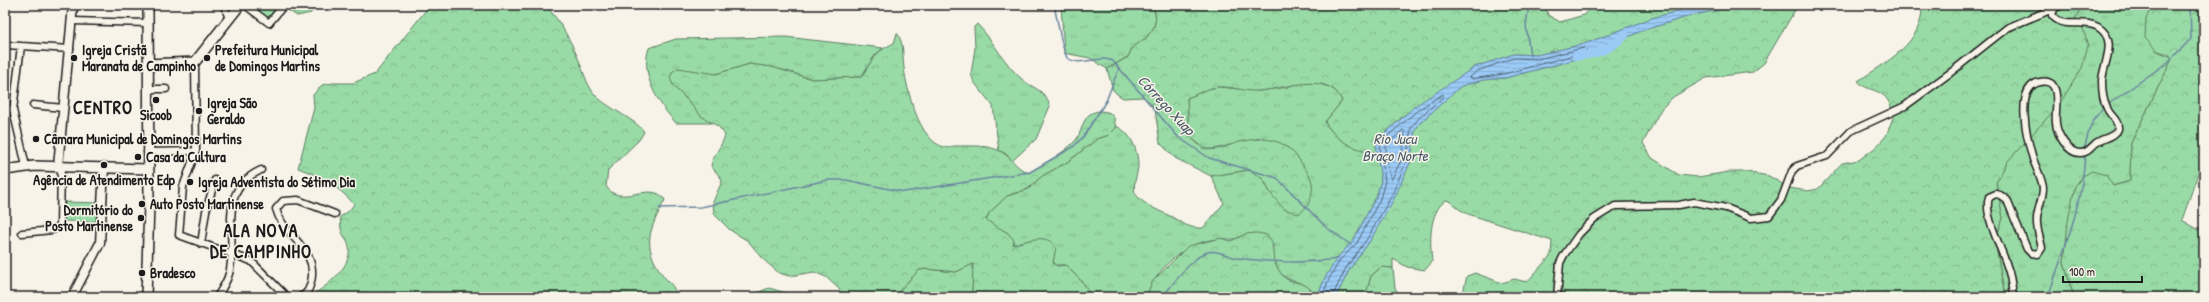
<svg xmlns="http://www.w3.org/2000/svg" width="2209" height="302" viewBox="0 0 2209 302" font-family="'Patrick Hand',sans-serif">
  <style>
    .grass { fill: url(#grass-tufts); stroke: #5a7c61 }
    .forest { fill: url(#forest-crowns); stroke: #5a7c61 }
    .pitch { fill: #99dba6; stroke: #5a7c61 }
    .water { fill: url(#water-rules); stroke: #68849f }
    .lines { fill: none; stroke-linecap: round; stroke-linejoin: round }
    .shore { stroke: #4f6273; stroke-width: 1 }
    .stream { stroke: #68849f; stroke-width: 1.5 }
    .river { stroke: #9bcaf6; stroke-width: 9 }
    .minor-casing { stroke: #1c1c1c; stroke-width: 9 }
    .tertiary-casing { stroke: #1c1c1c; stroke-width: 11 }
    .secondary-casing { stroke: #1c1c1c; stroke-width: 12 }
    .minor { stroke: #f7f3e8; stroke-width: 6 }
    .tertiary { stroke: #f7f3e8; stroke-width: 8 }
    .secondary { stroke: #f7f3e8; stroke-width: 9 }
    .poi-dot { fill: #1c1c1c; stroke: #f7f3e8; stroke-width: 1.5 }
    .labels { text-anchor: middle; stroke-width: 3; stroke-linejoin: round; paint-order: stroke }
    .poi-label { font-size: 14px; font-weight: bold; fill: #1c1c1c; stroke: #f7f3e8; text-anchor: start }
    .water-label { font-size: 15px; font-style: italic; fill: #485968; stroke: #f7f3e8 }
    .district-label { font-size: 18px; font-weight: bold; letter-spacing: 1px; fill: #1c1c1c; stroke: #f7f3e8 }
  </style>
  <defs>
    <pattern id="grass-tufts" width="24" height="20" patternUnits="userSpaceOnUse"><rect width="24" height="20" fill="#99dba6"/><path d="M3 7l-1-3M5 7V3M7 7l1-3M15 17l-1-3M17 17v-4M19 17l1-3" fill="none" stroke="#83bb8e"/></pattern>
    <pattern id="forest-crowns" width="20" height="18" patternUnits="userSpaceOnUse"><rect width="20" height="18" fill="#99dba6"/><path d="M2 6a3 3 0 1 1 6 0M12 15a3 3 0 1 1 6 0" fill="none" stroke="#83bb8e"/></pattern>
    <pattern id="water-rules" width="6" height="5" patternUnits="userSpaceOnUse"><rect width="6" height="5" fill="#9bcaf6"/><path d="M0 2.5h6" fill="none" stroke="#85add2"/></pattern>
  </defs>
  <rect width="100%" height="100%" fill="#f7f3e8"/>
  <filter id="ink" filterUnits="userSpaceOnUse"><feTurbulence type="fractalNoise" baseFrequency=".025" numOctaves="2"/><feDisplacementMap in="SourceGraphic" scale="8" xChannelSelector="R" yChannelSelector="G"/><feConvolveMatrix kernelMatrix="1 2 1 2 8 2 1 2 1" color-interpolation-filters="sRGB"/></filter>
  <g filter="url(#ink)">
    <path class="grass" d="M250,5H281L270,20Z
      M1061,5H1153L1156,18L1154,27L1147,37L1132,48L1129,56L1107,69L1090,58L1064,53Z
      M2076,5H2163L2150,10L2157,51L2172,57V59L2131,143L2130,181L2113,186L2105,175L2071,210L2064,263L2074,297H2005L1995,241L2003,218L1996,183L2007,162L2022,144L2076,20L2075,18L2079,8Z
      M977,24C994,41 1005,66 1024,81C1037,90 1044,90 1050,106L1036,139L1012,161L1005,153L999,151L993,106L974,82L971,74L975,48L974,27Z
      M785,37L883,48L875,55L861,77L812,79L783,70L750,64L716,74H704L692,70L674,87C687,98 697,113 711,123H676C658,104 640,74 649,48L676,39Z
      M1296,83C1313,82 1336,83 1342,101L1325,122C1336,141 1356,150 1378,153L1381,181L1376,197L1353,241L1337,258L1325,278L1317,297H1314C1307,272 1272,293 1274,246L1246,234C1232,242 1234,238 1220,239C1187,240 1157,267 1146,297H1089C1089,284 1073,275 1066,265H1054L1053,258L1030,240L1012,245L1008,233L986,221L989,213L1007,196L1029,189L1042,176L1069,161L1097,139L1109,135L1116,128V126C1130,132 1137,147 1138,163C1139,173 1130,189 1137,196C1146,206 1158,210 1172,217C1182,223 1190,229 1203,228L1224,203L1211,176L1249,170L1263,179L1271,194L1264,137L1215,149H1205L1189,136L1187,98L1205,89L1219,87L1259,91L1288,87Z
      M974,263L972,291L969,297H893L919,270L927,269L956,272Z
      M1381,267L1393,268L1395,288L1401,297H1365L1371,276Z"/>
    <path class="forest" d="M287,5H317L311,13L297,16L285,8Z
      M430,5H545C560,20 572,43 580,63C584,74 588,87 596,96C608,108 638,121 644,132L639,140L608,170L606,186C619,209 652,179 665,200C650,229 641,244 662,274C668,283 672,282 676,293L675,297H309C325,288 356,265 348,243C347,239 343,236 342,232C340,228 341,222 340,217L349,211L354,204C338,186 320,176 298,168L314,108L313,95L322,85L333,83H353L375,74Z
      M1153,5H1545L1548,15L1560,22L1584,15L1588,10L1584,5H1701L1652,18L1584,44L1537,55L1514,54L1475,67L1403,116L1379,139L1376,146L1378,153C1355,150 1337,142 1325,122L1342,101C1330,69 1282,90 1258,91C1245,92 1232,86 1218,87C1207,88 1198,94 1187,98L1189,136C1194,140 1200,147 1206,149C1215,151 1225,147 1233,144C1261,135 1285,136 1302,164C1308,173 1314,180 1312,192C1310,202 1308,208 1298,214L1284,209L1271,194L1263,179L1249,170L1211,176L1175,158L1160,143L1155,110L1150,102L1143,97L1123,98L1117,94L1113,90L1107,69L1128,57L1132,48L1147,37L1154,27L1156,18Z
      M1740,5H1798L1764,63L1753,72L1706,78L1673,97L1661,109L1643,143L1652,158L1679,175L1698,177L1729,172H1747L1769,176L1789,188L1808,191L1818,189L1842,163L1859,160L1876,147L1886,136L1894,115C1891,108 1889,99 1883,95C1874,88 1865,90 1858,81C1885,63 1924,43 1922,5H2076L2079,13L2075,18L2083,29L2088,46L2082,68L2058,106L2007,162L1996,183L2003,218L1995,241L2005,297H1462L1467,276L1475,273L1502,283L1514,279L1527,282L1551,255L1552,241L1468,214L1459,209L1449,201L1446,200C1428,213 1430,243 1432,262L1425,270L1407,267L1393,259V268L1381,267L1371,276L1365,297H1336L1349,270L1370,241L1410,163L1415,130L1422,121L1461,86L1483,80L1505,78L1566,62L1587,56L1641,31L1690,16Z
      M2163,5H2204V156L2182,220L2199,230L2204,219V297H2074L2064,263L2068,221L2075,186L2083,176L2092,171L2106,175L2113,186L2130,181L2131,143L2172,59L2169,54L2157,51L2145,38L2146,19L2150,10Z
      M897,33C905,45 902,55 904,68C907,90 919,141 944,147C947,148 952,146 956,146C967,146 984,145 995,149C1010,153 1014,168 1029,173C1044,163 1063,154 1075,141C1082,134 1082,117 1092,113C1098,110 1105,111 1110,113L1114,118L1116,128L1109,135L1097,139L1069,161L1042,176L1028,189L1007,196L989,213L986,220L1008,233L1014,240L1013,245C1026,241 1047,232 1056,247L1053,263L1057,266L1066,265C1073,275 1089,284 1089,297H969L972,291L973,264L956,272L927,269L919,270L893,297H844L839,289L826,277L814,272L789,276L779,273L765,261L748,241L730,230L714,214L713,202L722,181L721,178L711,166C713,154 722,147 725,135L719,127L701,116L687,99L674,87L670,78L672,72L678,68L716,74L750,64L772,67L812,79L861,77C873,60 873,53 894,43Z
      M1255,233C1276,234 1271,244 1274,260C1276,267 1281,274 1286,279C1298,284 1310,282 1314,297H1146L1152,282L1188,246L1221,238L1231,241L1246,234Z
      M769,288L800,297H752L754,294Z"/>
    <path class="pitch" d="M65,202L100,203L99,222L64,221Z"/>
    <path class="water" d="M1701,5H1740L1690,16L1641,31L1587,56L1566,62L1505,78L1483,80L1461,86L1422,121L1415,130L1410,163L1394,199L1370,241L1349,270L1336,297H1317L1325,278L1337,258L1353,241L1376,197L1381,181L1376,146L1379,139L1415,106L1475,67L1514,54L1537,55L1584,44L1652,18Z"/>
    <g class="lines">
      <path class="shore" d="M1585,48L1587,50L1585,52L1504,74L1472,79L1470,77L1477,71L1514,58L1537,59Z
        M1403,130L1405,132L1401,161L1391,180L1387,163L1386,147Z
        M1322,297L1329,279L1340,260L1357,243L1380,199L1385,181L1380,147L1382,141L1418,110L1443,94V97L1419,118L1411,128L1406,162L1391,197L1367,239L1346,268L1332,297"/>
      <path class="stream" d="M1054,5L1062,44L1067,58C1082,68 1098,54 1113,61L1178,137L1209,158L1277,178L1327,228L1351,245
        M1529,5L1526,25L1530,56
        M2110,103L2168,62L2191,39L2190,5
        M2085,147C2088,131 2092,119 2104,107
        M659,208L701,207L828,180H846L904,192L1030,172L1073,147L1083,137L1106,101L1119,68
        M1162,297C1175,283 1188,261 1205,253C1214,248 1227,256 1237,258C1272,262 1303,264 1338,259
        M2048,297C2064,249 2082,207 2085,155"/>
      <path class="river" d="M1576,56C1595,55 1612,48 1625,35"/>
      <g class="minor-casing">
        <path id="minor" d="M224,5L229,19
          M245,5L269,23L284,5
          M73,21L147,23
          M5,45L70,49
          M21,46L13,110L26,166
          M195,62L196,151L183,187L179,235L251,261L287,297
          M147,89H166
          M33,105L63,108
          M5,109L13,110
          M147,152L196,151
          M22,233L52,230L60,226L61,166
          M201,244L206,211L215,180
          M217,297C222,288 229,280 230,269C237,232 216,191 261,170
          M300,297C307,294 309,290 311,282C319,248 283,237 276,209L283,201L298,200L335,214
          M1557,297L1560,263L1564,255L1579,234L1594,219L1615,206L1679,205L1694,202L1726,208L1751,218L1769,216L1781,200L1792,171L1797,166L1827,156L1851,131L1905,106L1950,73L2007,28L2062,5
          M2013,297C2012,286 2011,276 2007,266C2002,249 1983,215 1989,197L1996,194L2000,195L2007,200L2027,249L2031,253L2038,254L2042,248C2040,237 2036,229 2037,218C2038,208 2043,198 2043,188C2042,178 2036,168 2033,159C2028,142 2013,87 2040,82C2064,77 2054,112 2056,123C2057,134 2068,154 2081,153C2088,153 2091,147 2096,143C2103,138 2115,137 2118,129C2119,120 2110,116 2107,108C2103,101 2102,89 2102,81C2103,63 2119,40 2098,27C2083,18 2063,30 2052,15L2054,9"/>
      </g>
      <g class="tertiary-casing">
        <path id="tertiary" d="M58,166L73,5
          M72,297L100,243L104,168"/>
      </g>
      <g class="secondary-casing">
        <path id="secondary" d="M147,64L195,62L240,5
          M5,170L34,166L148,169
          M146,297L149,205L148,5"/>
      </g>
      <use href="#minor" class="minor"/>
      <use href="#tertiary" class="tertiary"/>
      <use href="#secondary" class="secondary"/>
    </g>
  </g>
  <g class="poi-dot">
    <circle cx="74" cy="58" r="4"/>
    <circle cx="207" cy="58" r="4"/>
    <circle cx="156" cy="100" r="4"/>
    <circle cx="199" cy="111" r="4"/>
    <circle cx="36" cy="139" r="4"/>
    <circle cx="138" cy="157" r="4"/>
    <circle cx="104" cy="165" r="4"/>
    <circle cx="190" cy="182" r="4"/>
    <circle cx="142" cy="204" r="4"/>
    <circle cx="141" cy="218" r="4"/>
    <circle cx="142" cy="273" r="4"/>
  </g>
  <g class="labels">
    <g class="poi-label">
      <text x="82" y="55">Igreja Cristã<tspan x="82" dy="16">Maranata de Campinho</tspan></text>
      <text x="215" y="55">Prefeitura Municipal<tspan x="215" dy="16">de Domingos Martins</tspan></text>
      <text x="207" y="108">Igreja São<tspan x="207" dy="16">Geraldo</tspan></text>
      <text x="156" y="120" text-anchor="middle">Sicoob</text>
      <text x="44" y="144">Câmara Municipal de Domingos Martins</text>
      <text x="146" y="162">Casa da Cultura</text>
      <text x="104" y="185" text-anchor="middle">Agência de Atendimento Edp</text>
      <text x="198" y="187">Igreja Adventista do Sétimo Dia</text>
      <text x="150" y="209">Auto Posto Martinense</text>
      <text x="133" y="215" text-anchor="end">Dormitório do<tspan x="133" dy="16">Posto Martinense</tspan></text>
      <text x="150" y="278">Bradesco</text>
    </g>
    <g class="water-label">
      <text transform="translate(1166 105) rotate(47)" y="5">Córrego Xuap</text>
      <text x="1395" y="144">Rio Jucu<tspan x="1395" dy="17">Braço Norte</tspan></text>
    </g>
    <g class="district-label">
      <text x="103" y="114">CENTRO</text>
      <text x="261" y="237">ALA NOVA<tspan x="261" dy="21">DE CAMPINHO</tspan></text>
    </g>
  </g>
  <rect width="2209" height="302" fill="none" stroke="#f7f3e8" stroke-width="20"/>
  <rect x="10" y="10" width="2189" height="282" fill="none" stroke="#1c1c1c" stroke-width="1.5" filter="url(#ink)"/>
  <path d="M2063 276v6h79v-6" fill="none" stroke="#1c1c1c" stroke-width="2"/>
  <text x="2069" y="276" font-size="12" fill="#1c1c1c" stroke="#f7f3e8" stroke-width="3" paint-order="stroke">100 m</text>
</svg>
